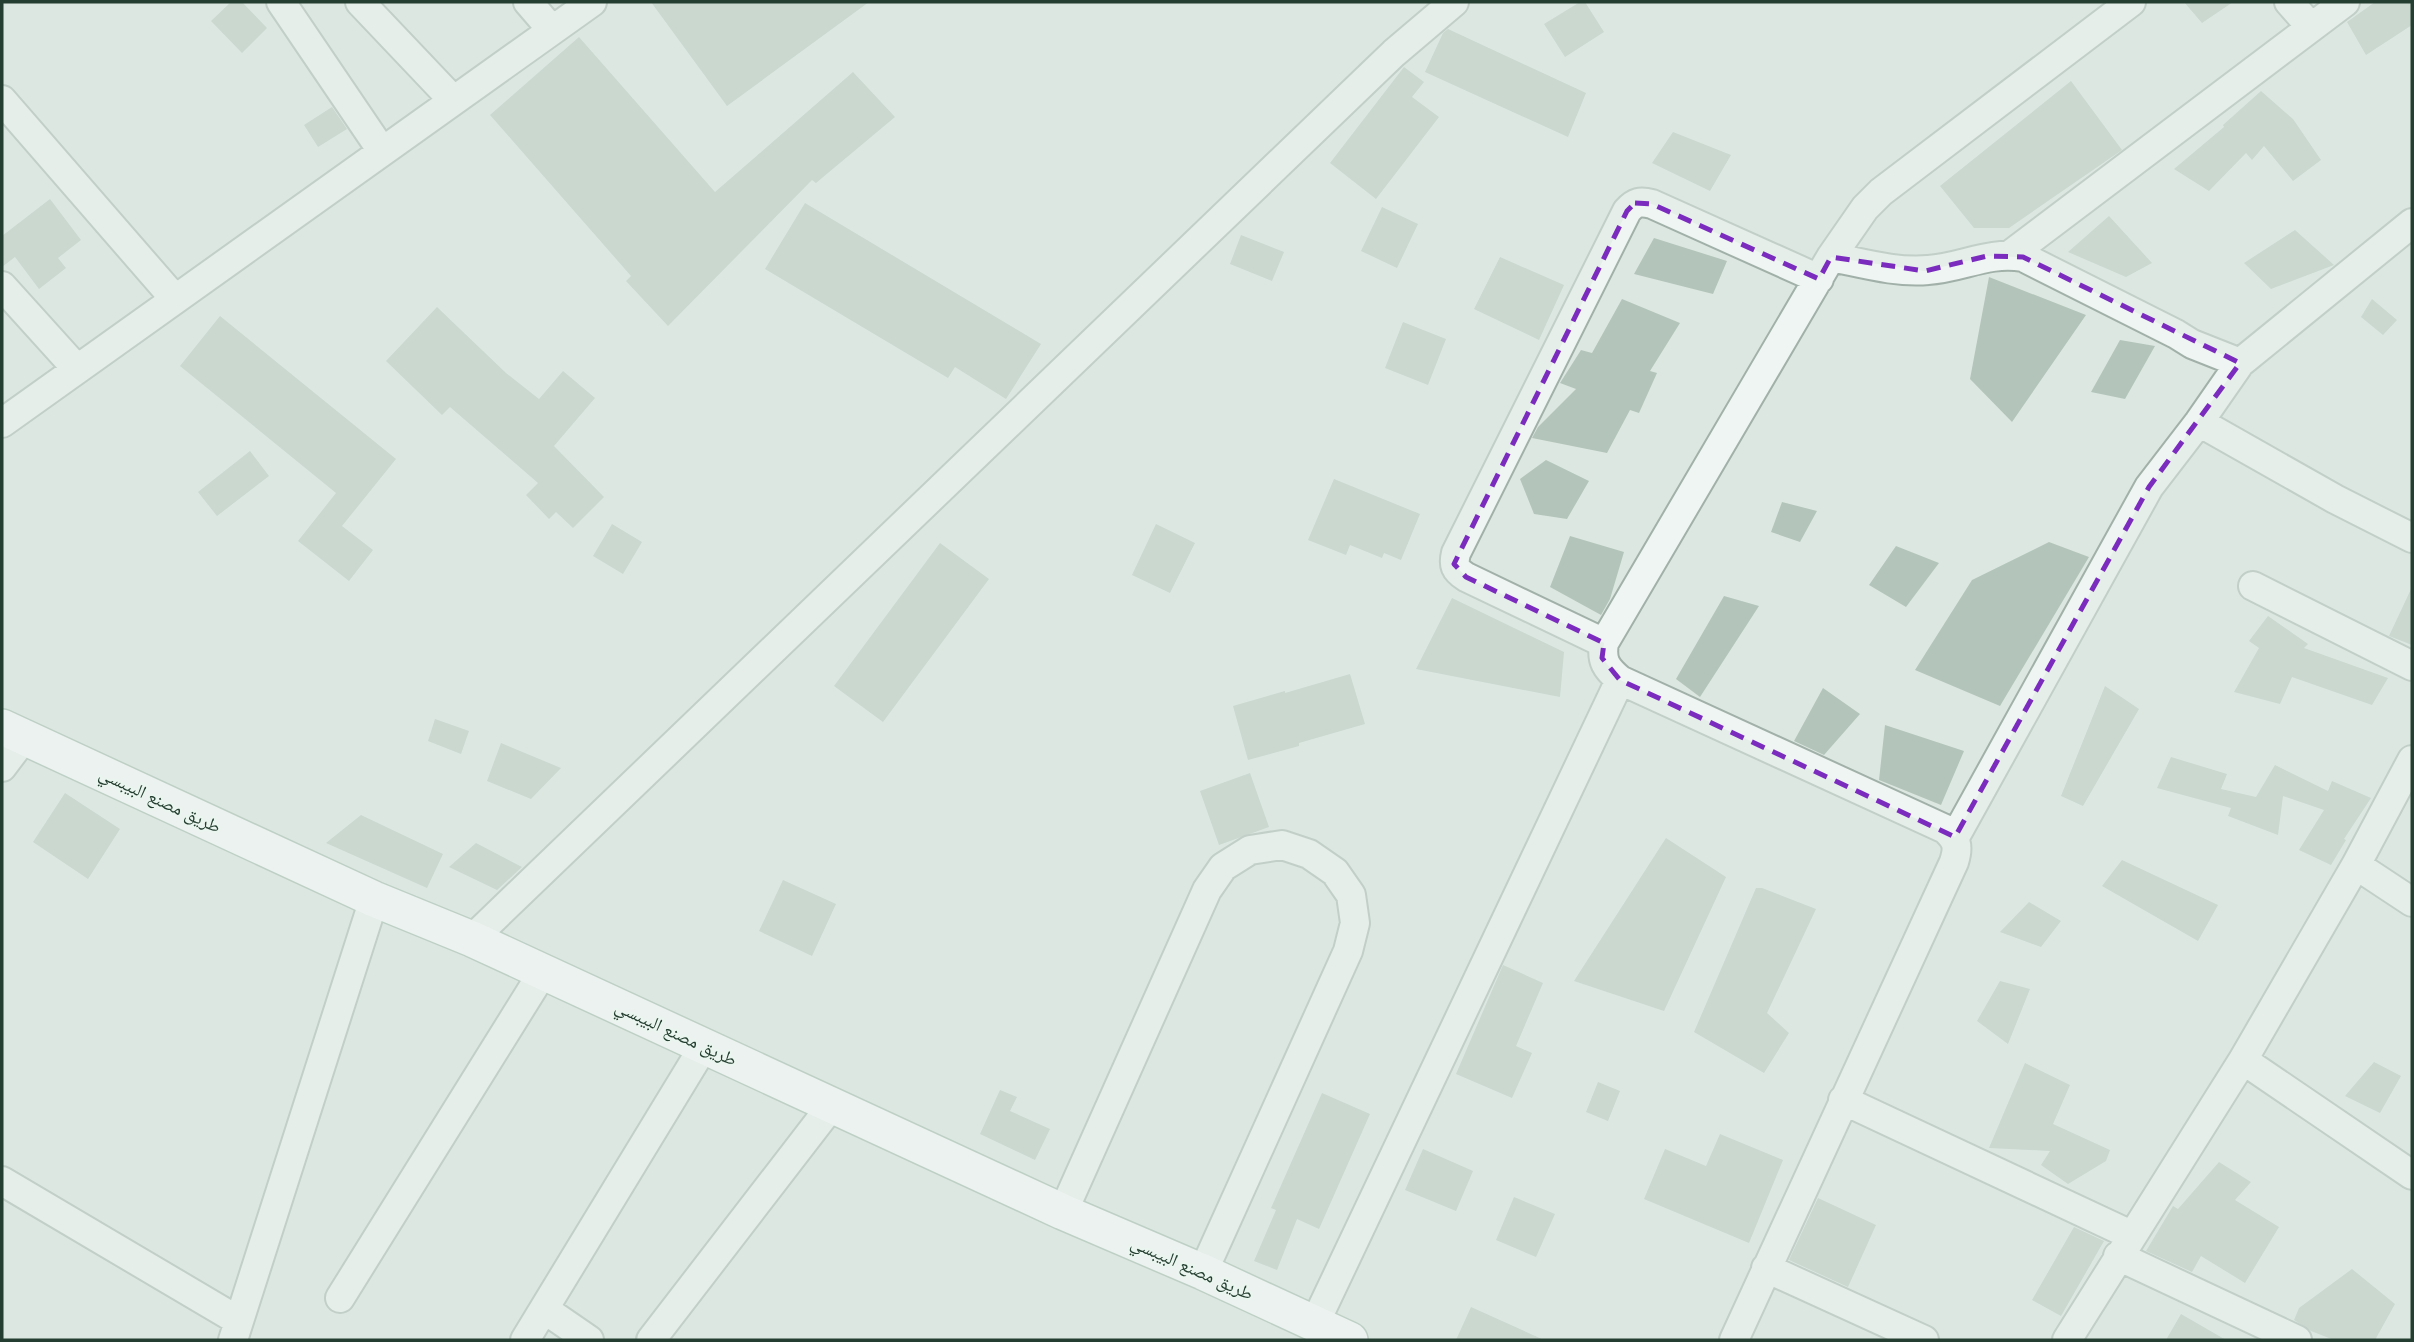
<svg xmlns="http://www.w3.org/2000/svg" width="2414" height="1342" viewBox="0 0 2414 1342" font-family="Mulish,'Noto Naskh Arabic',sans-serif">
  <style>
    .building { fill: #b3c5bb }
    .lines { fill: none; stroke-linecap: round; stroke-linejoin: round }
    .minor-casing { stroke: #a1b1a9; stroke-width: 32 }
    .major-casing { stroke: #9ab4a5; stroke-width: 38 }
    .minor { stroke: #eff5f2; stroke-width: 28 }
    .major { stroke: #fff; stroke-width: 35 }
    .marked { fill: none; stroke: #7b2cbf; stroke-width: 5; stroke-dasharray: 14 9; stroke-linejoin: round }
    .labels { text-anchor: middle; stroke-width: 5; stroke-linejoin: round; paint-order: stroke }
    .street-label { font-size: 18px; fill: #243f31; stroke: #ebf5ef }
  </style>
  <rect width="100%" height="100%" fill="#dce7e1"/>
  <path class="building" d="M231,2H242L267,28L242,53L211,21Z
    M651,2H869L727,106Z
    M1580,2H1585L1604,32L1565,57L1544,24Z
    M2184,2H2233L2202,23Z
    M2375,2H2412V25L2366,55L2347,22Z
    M1448,29L1586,93L1568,137L1425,72L1443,33Z
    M579,37L715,192L853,72L895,117L816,183L812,180L668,326L626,281L631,276L490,115Z
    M1404,67L1424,82L1412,97L1439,117L1376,199L1330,163Z
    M2071,81L2122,150L2009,228H1974L1940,186Z
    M2261,91L2293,119L2321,160L2293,181L2264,146L2252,160L2246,153L2209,191L2174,169L2224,127L2223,125Z
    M332,107L347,129L318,147L304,125Z
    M1673,132L1731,155L1710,191L1652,163Z
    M50,199L81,240L58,258L66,268L39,289L15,257L2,267V236Z
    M805,203L1041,344L1006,399L955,367L948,378L765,269Z
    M1382,207L1418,224L1397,268L1361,251Z
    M2109,216L2152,263L2126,277L2068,252Z
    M2295,230L2334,265L2271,289L2244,263Z
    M1241,235L1284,252L1272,281L1230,264Z
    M1654,238L1727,261L1713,294L1634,274Z
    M1500,257L1564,285L1539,340L1474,309Z
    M1989,277L2086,315L2012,422L1970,379Z
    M1622,299L1680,323L1650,371L1657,373L1639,413L1630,410L1607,453L1532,438L1538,427L1576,389L1560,383L1581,350L1592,353Z
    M2372,299L2397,320L2383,335L2361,317Z
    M437,307L506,373L539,399L563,371L595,398L554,446L604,497L573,528L556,512L549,519L526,495L538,483L450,407L442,415L386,361Z
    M220,316L396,459L342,526L373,550L349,581L298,541L336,493L180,366Z
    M1403,322L1446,339L1428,385L1385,368Z
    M2120,340L2155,346L2125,399L2091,392Z
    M250,451L269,476L217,516L198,492Z
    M1546,460L1589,481L1567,519L1534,514L1520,479Z
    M1334,479L1420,514L1401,560L1384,553L1382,558L1350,545L1346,555L1308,540Z
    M1782,502L1817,511L1800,542L1771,532Z
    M612,524L642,542L623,574L593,556Z
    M1156,524L1195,543L1170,593L1132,575Z
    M1570,536L1624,552L1610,599L1601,615L1550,587Z
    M2049,542L2089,557L2000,706L1915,670L1972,580Z
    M940,543L989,579L883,722L834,686Z
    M1896,546L1939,563L1906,607L1869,585Z
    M2412,587V645L2389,636Z
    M1724,596L1759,606L1700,697L1676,679Z
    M1452,598L1564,652L1560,697L1416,669Z
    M2268,616L2308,644L2304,648L2388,678L2372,705L2292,677L2280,704L2234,692L2259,648L2249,641Z
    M1350,674L1365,724L1299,743V746L1248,760L1233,706L1285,691V693Z
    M2105,686L2139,709L2083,806L2061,796Z
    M1823,688L1860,714L1824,755L1794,741Z
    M435,719L469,731L461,754L428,741Z
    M1885,725L1964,751L1941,805L1879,780Z
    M501,743L561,768L531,799L487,781Z
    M2171,757L2227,774L2221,789L2256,797L2275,765L2328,791L2332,781L2371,798L2344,839L2346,840L2331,865L2299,850L2324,810L2283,796L2278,835L2228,816L2231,808L2157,788Z
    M1250,773L1269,827L1219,845L1200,791Z
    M65,793L120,829L88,879L33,842Z
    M361,815L443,854L427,888L326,843Z
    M1666,838L1726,877L1664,1011L1574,981Z
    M476,843L522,867L497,890L449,867Z
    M2122,860L2218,905L2198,941L2102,886Z
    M783,880L836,904L812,956L759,931Z
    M1756,888H1762L1816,909L1767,1013L1789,1033L1764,1073L1694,1032Z
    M2029,902L2061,921L2041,947L2000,932Z
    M1503,965L1543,983L1516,1046L1532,1053L1512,1098L1456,1074Z
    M2000,981L2030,989L2008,1044L1977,1021Z
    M2374,1062L2401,1076L2380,1113L2345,1096Z
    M2025,1063L2070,1085L2053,1124L2110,1150L2106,1161L2068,1184L2041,1165L2050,1151L1989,1148Z
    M1598,1082L1620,1091L1608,1121L1586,1112Z
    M1000,1090L1017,1097L1010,1111L1050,1129L1035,1160L980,1134Z
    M1322,1093L1370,1114L1319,1229L1297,1219L1277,1270L1254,1261L1276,1210L1271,1208Z
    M1720,1134L1783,1160L1749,1243L1644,1199L1665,1149L1706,1166Z
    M1423,1149L1473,1171L1456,1211L1405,1190Z
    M2219,1162L2251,1182L2235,1200L2279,1227L2245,1283L2201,1256L2192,1272L2146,1251L2173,1206L2178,1209Z
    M1514,1197L1555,1214L1536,1257L1496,1240Z
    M1818,1198L1876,1225L1848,1287L1789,1260Z
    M2074,1227L2104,1241L2061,1316L2032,1300Z
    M2352,1269L2395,1304L2375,1340H2334L2311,1331L2294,1320L2299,1308Z
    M1471,1307L1544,1340H1456Z
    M2181,1314L2226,1340H2166Z"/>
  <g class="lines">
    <g class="minor-casing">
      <path id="minor" d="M281,2L382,151
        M360,2L453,100
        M528,2L552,30
        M2289,2L2311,27
        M2,100L175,299
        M2010,255L2345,2
        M1831,257C1862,263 1896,273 1928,270C1962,268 1988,251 2023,257L2176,334L2192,344L2240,363
        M2,286L77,369
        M2199,422L2335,499L2412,538
        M2,423L592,2
        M2253,586L2412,666
        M1604,643L1466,577C1455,570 1453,565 1456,553L1627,211C1635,202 1640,201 1652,204L1819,279
        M2,767L24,738
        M1955,837L2149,487L2199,422L2240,363L2412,223
        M2356,865L2412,902
        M472,939L1394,53L1454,2
        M2243,1060L2412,1175
        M1843,1100L2131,1235
        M2,1181L239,1321
        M1063,1212L1207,890L1223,867L1250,850L1282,845L1309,854L1335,872L1351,895L1355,923L1348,951L1203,1272
        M2118,1256L2297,1340
        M1766,1268L1924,1340
        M340,1298L543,972
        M544,1309L589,1340
        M1315,1323L1620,680
        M233,1340L374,899
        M525,1340L704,1046
        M651,1340L832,1105
        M1734,1340L1954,862C1959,846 1957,840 1945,829L1620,680C1606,668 1601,661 1604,643L1831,257L1865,208L1881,192L2131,2
        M2067,1340L2243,1060L2356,865L2412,760"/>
    </g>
    <g class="major-casing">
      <path id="major" d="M2,727L374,899L472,939L1063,1212L1203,1272L1350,1340"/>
    </g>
    <use href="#minor" class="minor"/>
    <use href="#major" class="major"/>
  </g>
  <path d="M0 0H2414V1342H0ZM1635,203L1652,204L1819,279L1831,257L1925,271L1987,256L2023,257L2240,363L2149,487L1955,837L1620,680L1602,658L1604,643L1466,577L1454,564L1627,211Z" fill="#dce7e1" fill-opacity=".55" fill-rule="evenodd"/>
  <path class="marked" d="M1635,203L1652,204L1819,279L1831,257L1925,271L1987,256L2023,257L2240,363L2149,487L1955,837L1620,680L1602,658L1604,643L1466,577L1454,564L1627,211Z"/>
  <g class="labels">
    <g class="street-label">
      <text transform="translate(160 800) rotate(25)" y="6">طريق مصنع البيبسي</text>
      <text transform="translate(676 1033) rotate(25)" y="6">طريق مصنع البيبسي</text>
      <text transform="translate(1192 1268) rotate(24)" y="6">طريق مصنع البيبسي</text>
    </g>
  </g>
  <rect width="2414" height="1342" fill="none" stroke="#243f31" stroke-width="7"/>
</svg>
